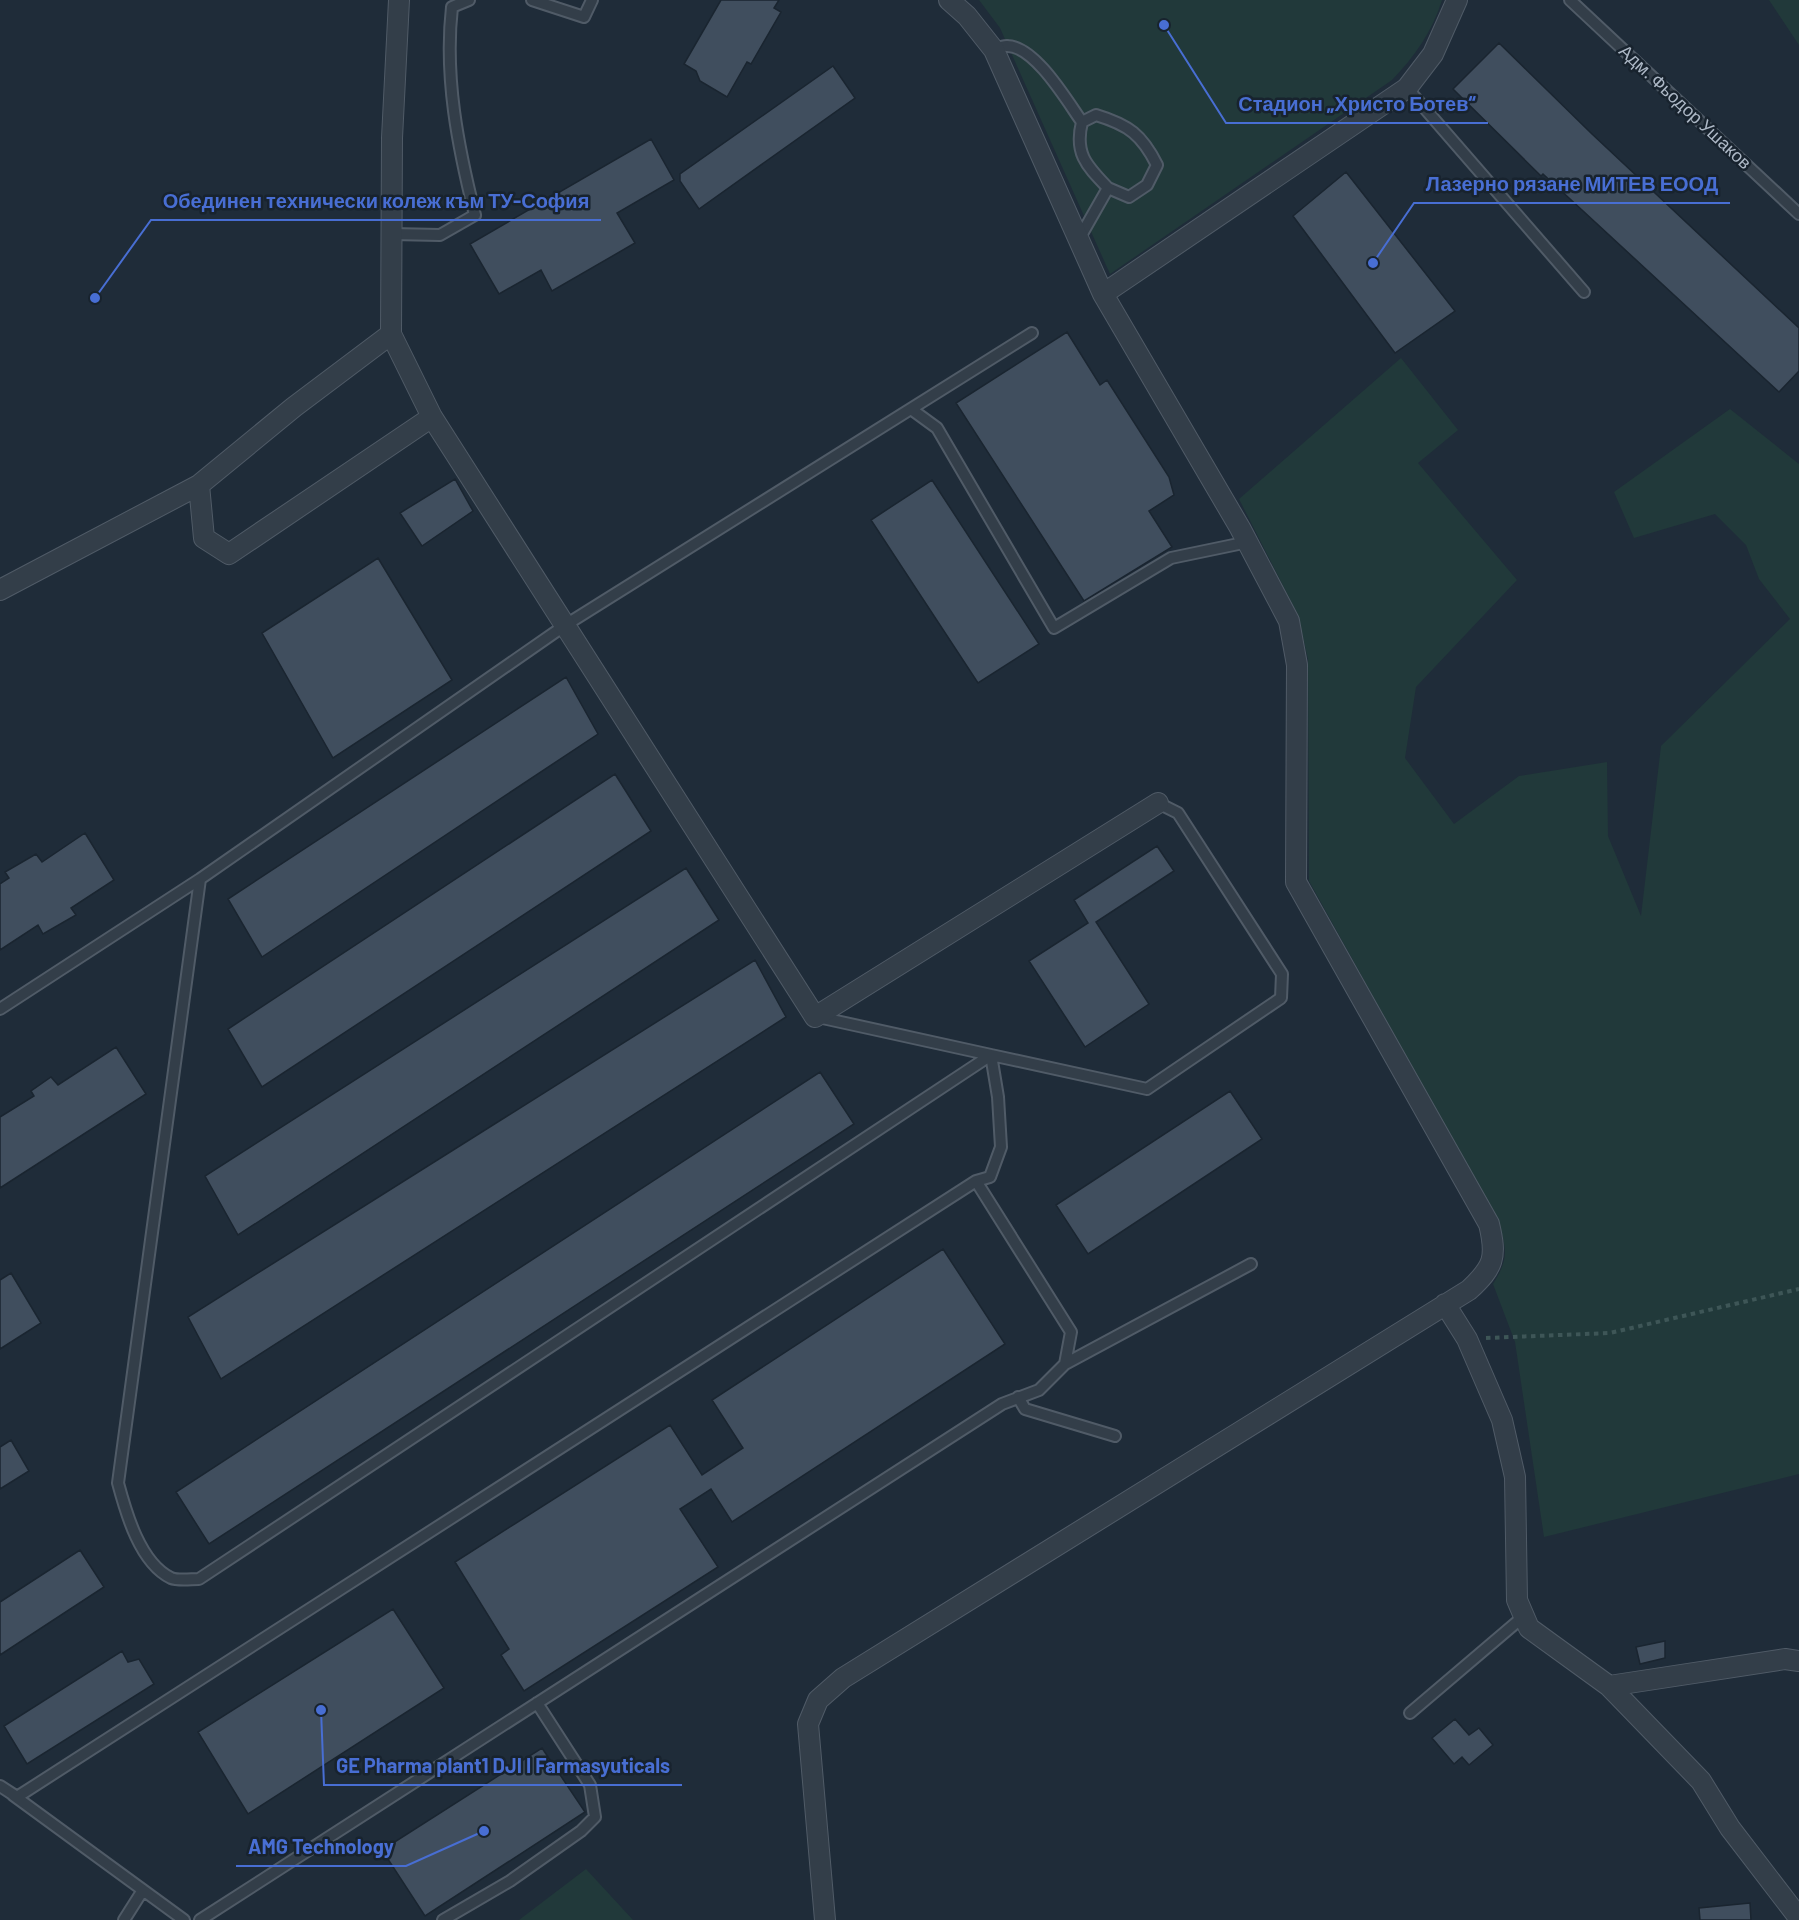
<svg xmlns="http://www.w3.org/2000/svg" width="1799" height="1920" viewBox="0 0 1799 1920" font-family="Barlow,sans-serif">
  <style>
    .green { fill: #21393a }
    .building { fill: #404e5e; stroke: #1a2530; stroke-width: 1.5 }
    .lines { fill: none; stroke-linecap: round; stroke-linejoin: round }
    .lane-casing { stroke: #505b67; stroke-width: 14 }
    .street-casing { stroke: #505b67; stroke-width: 22 }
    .path { stroke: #3e5657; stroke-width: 4; stroke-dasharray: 4.5 4.5; stroke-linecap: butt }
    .lane { stroke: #333e49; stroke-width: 10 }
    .street { stroke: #333e49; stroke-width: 20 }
    .labels { text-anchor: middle; stroke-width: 5; stroke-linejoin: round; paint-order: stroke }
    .street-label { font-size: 18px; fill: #adb8c6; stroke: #18232e }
    .leader { fill: none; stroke: #486ed3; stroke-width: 2 }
    .callout-dot { fill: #486ed3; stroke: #18232e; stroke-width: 2 }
    .callout-label { font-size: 20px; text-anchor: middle; font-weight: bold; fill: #486ed3; stroke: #18232e; stroke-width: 5; stroke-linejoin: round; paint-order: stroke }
  </style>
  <rect width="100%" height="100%" fill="#1f2c39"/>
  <path class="green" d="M979,0H1442C1432,32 1415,56 1392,80L1110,274L1000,28Z
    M1769,0H1799V45Z
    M1401,358L1458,430L1418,463L1517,580L1416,687L1405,758L1454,824L1519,776L1607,762L1608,836L1641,916L1661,746L1790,619L1759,579L1746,545L1715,514L1634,538L1614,492L1730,409L1799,464V1474L1544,1537L1515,1342L1493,1284C1509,1259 1507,1249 1498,1222L1309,881L1308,659L1298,615L1239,499Z
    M586,1869L633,1920H519Z"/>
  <path class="building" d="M721,0H779L774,8L781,12L751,64L747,62L727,97L700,81L696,71L684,64Z
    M1499,43L1592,134L1799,328V371L1779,392L1543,174L1541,176L1453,89Z
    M833,66L855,98L699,209L680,181V174Z
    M651,139L674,180L617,213L635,243L552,291L541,270L499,294L470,244Z
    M1346,172L1455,311L1395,353L1293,216Z
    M1067,332L1100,385L1107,380L1169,477L1174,495L1149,511L1172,547L1084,601L956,403Z
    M455,479L473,511L422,546L400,513Z
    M932,480L1039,644L978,683L871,520Z
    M378,558L452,680L333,758L262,633Z
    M566,677L598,734L262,957L228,899Z
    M615,774L651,831L262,1087L228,1029Z
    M85,833L114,880L71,908L76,915L43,934L38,925L0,950V884L9,878L5,872L36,854L42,862Z
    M1157,846L1174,871L1096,922L1149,1004L1085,1047L1029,961L1088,923L1074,900Z
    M686,868L719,920L238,1235L205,1176Z
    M755,960L786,1017L221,1379L188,1317Z
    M116,1047L146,1094L0,1188V1117L34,1096L31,1091L51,1077L58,1085Z
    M820,1072L854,1124L209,1544L176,1492Z
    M1230,1091L1262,1139L1088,1254L1056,1205Z
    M943,1249L1005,1344L732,1522L711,1489L680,1509L718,1567L524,1691L501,1655L509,1649L455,1562L670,1425L702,1475L743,1448L712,1400Z
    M11,1273L41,1323L0,1349V1280Z
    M11,1440L29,1471L0,1489V1447Z
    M80,1550L104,1587L0,1655V1602Z
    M393,1609L444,1688L248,1814L198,1732Z
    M1665,1641V1658L1640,1664L1636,1647Z
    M122,1651L128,1662L139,1659L154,1684L27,1764L4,1726Z
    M1455,1719L1469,1735L1479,1728L1493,1745L1469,1765L1462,1757L1454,1764L1432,1738Z
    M542,1748L585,1812L425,1916L382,1850Z
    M1750,1903L1751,1920H1700L1699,1908Z"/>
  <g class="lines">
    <g class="lane-casing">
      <path id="lane" d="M532,0L584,17L592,0
        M1570,0L1799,214
        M994,50C997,49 1004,45 1007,46C1035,46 1067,101 1082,122
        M1407,88L1584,292
        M392,234L440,235L475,215C458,147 444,77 452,7L469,0
        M1079,239L1108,188C1087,166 1074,154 1082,122L1096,115C1129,125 1142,135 1157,165L1147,185L1129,197L1108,188
        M911,409L937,428L1054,628L1171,558L1248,542
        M200,879L118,1483C126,1513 140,1563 171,1578C178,1581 191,1579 199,1579L991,1055L818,1017
        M0,1009L200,879L564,626L1032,333
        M1065,1364L1251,1264
        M1018,1397L1025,1409L1115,1436
        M1410,1713L1524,1616
        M0,1786L17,1797L976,1181
        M13,1795L184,1920
        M124,1920L143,1890
        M200,1920L1002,1404L1039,1390L1065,1364L1071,1332L976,1181L990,1177L1001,1147L998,1097L991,1055L1147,1089L1281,998L1282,974L1178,813L1158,803
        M443,1920L510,1881L581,1831L595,1817L590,1785L537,1703"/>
    </g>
    <g class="street-casing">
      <path id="street" d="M399,0L392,138L391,334L432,417L815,1017L1158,803
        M1103,294L1407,88L1433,54L1457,0
        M199,485L204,538L229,554L432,417
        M0,590L199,485L294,407L391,334
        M1445,1304L1467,1339L1502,1420L1515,1477L1517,1600L1529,1628L1609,1686L1701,1781L1730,1828L1799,1918
        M1609,1686L1785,1659L1799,1661
        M825,1920L808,1724L818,1700L843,1678L1469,1290C1494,1267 1497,1257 1489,1224L1296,882L1297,665L1289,621L1240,528L1103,294L994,50L967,16L949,0"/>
    </g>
    <path class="path" d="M1486,1338L1610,1333L1799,1289"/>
    <use href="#lane" class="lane"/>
    <use href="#street" class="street"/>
  </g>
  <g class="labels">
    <g class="street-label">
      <text transform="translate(1685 107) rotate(43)" y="6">Адм. Фьодор Ушаков</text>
    </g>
  </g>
  <path class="leader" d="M1164 25L1226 123H1488M1373 263L1414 203H1730M95 298L151 220H601M321 1710L324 1785H682M484 1831L406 1866H236"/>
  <g class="callout-dot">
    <circle cx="1164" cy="25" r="6"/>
    <circle cx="1373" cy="263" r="6"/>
    <circle cx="95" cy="298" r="6"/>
    <circle cx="321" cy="1710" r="6"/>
    <circle cx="484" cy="1831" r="6"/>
  </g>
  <g class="callout-label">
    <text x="1357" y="111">Стадион „Христо Ботев“</text>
    <text x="1572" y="191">Лазерно рязане МИТЕВ ЕООД</text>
    <text x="376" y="208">Обединен технически колеж към ТУ-София</text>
    <text x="503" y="1773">GE Pharma plant1 DJI I Farmasyuticals</text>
    <text x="321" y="1854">AMG Technology</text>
  </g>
</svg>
